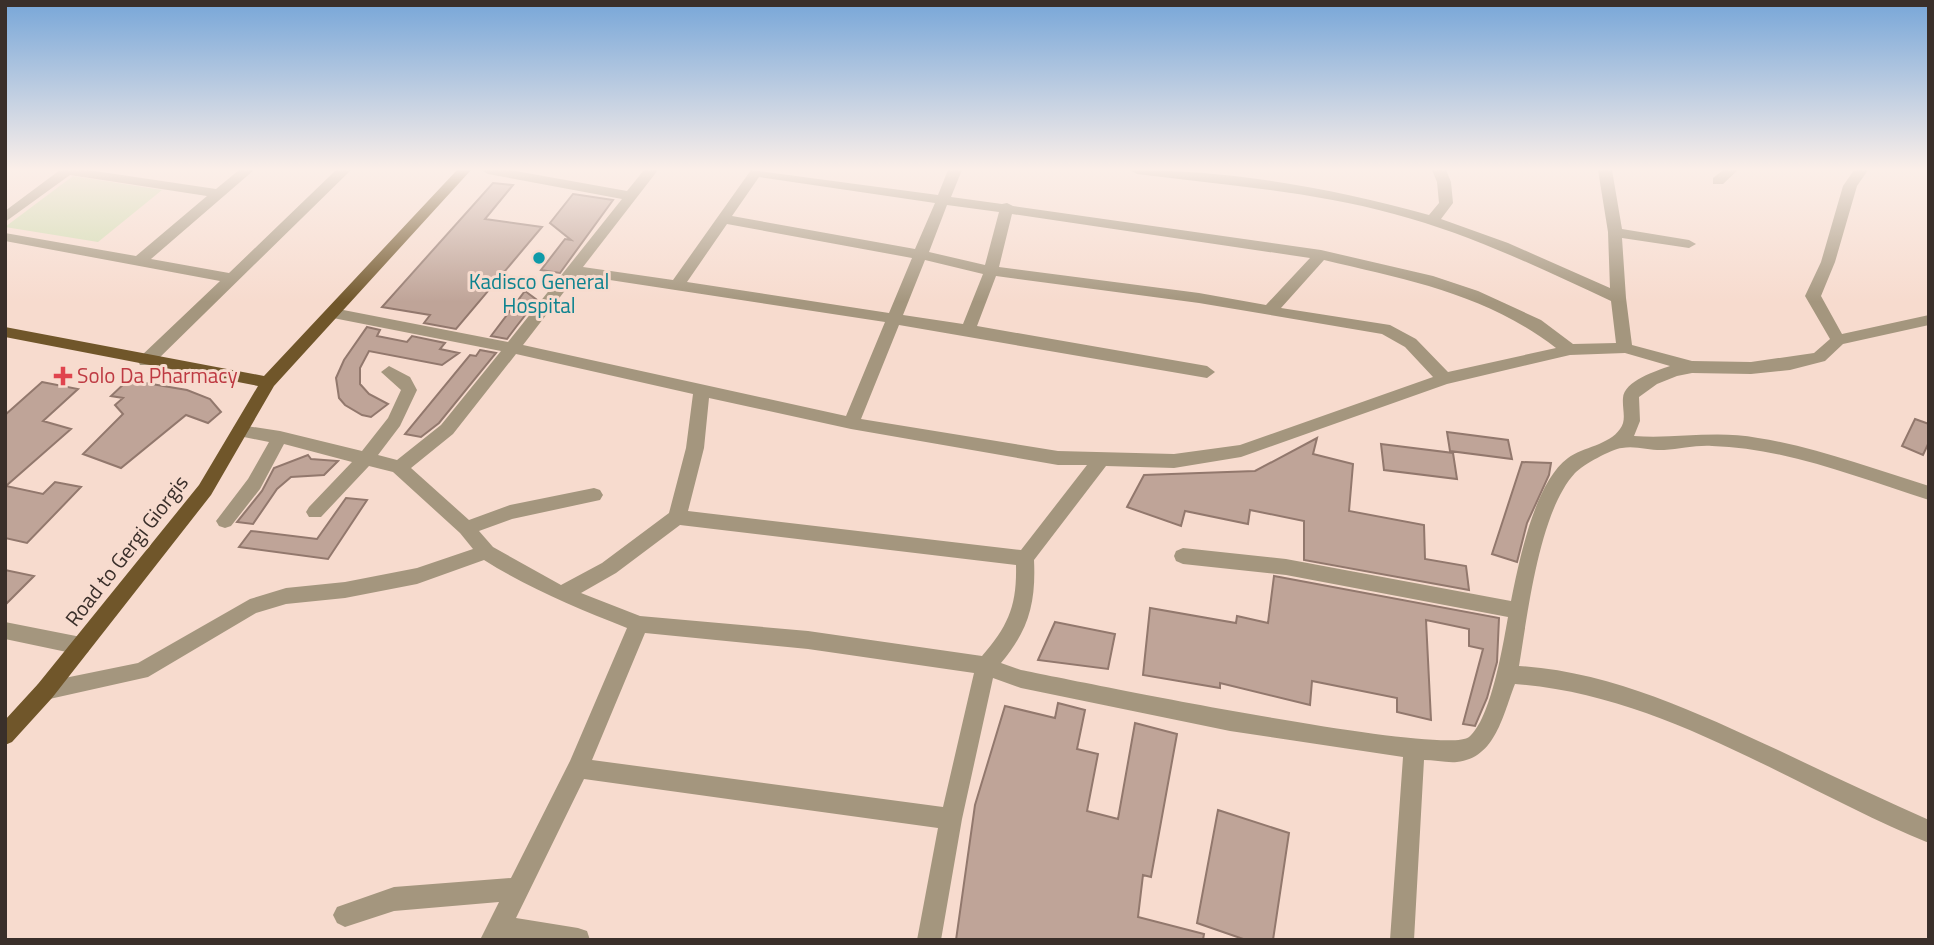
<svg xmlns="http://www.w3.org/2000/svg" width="1934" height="945" viewBox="0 0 1934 945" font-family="'Titillium Web',sans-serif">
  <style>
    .green { fill: #cedbae }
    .building { fill: #bfa498; stroke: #92786d; stroke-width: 2 }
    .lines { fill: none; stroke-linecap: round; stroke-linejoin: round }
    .minor { fill: #a4967e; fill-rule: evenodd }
    .major { fill: #70562a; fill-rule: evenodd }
    .culture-dot { fill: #0f9aa8; stroke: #f7dbce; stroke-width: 2.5 }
    .health-dot { fill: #e0444e; stroke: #f7dbce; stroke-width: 2.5 }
    .labels { text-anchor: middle; stroke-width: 6; stroke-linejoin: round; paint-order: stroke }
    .culture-label { font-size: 21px; fill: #0d838f; stroke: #f7dbce }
    .health-label { font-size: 21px; fill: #be3a42; stroke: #f7dbce; text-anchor: start }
    .street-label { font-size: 21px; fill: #3a2f2a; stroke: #f7dbce }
  </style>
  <rect width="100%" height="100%" fill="#f7dbce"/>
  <path class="green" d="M73,176L162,190L98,242L5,227Z"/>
  <path class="building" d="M493,183L513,185L485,219L542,227L456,329L424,323L430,315L382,307Z
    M573,194L613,200L560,273L541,270L565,239L571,240L550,223Z
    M525,291L537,300L516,327L507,339L491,336Z
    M367,327L380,330L377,336L407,342L412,336L445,343L440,349L459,353L442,365L369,351L360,368V384L369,394L388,404L371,417L362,415L345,405L339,398L336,378L344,360Z
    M480,350L496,353L439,423L421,437L405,434L470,355L476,356Z
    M128,380L187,390L210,399L221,412L208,423L186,415L121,468L83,454L123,414L115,405L123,398L111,396Z
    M42,382L78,389L43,421L71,429L6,486L43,494L55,482L81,487L27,543L5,538V415Z
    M1915,419L1929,424V442L1923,455L1902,446Z
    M1447,432L1508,440L1512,459L1450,451Z
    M1317,438L1313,454L1353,464L1349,511L1424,525L1425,559L1466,566L1469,590L1304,560V521L1250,510L1248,524L1185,511L1181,526L1127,507L1144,475L1255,471Z
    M1381,444L1453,453L1457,479L1384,470Z
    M308,455L311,459L338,461L324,475L291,477L277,489L253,524L237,522L262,491L274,468Z
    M1522,462L1551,463L1549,475L1527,523L1517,562L1492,554Z
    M346,498L367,500L328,559L239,547L251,531L317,539Z
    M5,570L34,576L5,605Z
    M1274,576L1499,618L1497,662L1487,698L1475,726L1463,724L1483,649L1469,646V629L1426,620L1431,720L1397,712V698L1312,681L1310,705L1220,683V688L1143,675L1150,608L1236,623L1237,616L1268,623Z
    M1055,622L1115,634L1108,669L1038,660Z
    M1058,703L1085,710L1077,749L1098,754L1087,811L1118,819L1135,723L1177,734L1151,877L1143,875L1138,917L1204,934L1203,940H956L975,805L1005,706L1055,718Z
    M1218,810L1289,833L1273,940H1246L1197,923Z"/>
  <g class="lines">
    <path class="minor" d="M60,170H88L216,189L239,170H254L151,259L229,273L336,170H351L152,365H140L138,361L140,357L220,281L5,241V233L136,256L207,196L70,175L5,222V211Z
      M481,170H510L627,191L644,170H658L583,267L673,280L751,170L938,195L948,170H962L951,197L1002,204L1007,203L1013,206L1321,250L1433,276L1478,291L1541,320L1573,344L1616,343L1611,301C1540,268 1470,234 1394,214C1311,191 1223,185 1137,174L1130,170C1230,170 1333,188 1429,215L1439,203L1437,182L1432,170H1446L1451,182L1453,203L1441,219L1508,243L1610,288L1608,232L1598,170H1612L1622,229L1689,240L1696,244L1689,248L1622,238L1626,298L1632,345L1692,361L1751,362L1814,353L1830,339L1805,296L1821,262L1843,186L1854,170H1868L1857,186L1835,262L1821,296L1842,334L1929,315V325L1843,344L1825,361L1790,370L1751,374L1692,373L1677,376L1657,384L1639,397L1640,421L1634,436C1676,439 1716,430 1758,438C1816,447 1873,469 1929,486V500C1859,478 1786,448 1712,446C1696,445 1680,449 1664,450C1651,451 1635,445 1622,448C1611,449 1583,465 1575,473C1539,512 1528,613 1519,666C1612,672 1695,712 1778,750C1828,774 1878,797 1929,820V843C1792,787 1665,695 1515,684C1503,714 1496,758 1457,762C1447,763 1434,760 1424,760L1414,940H1390L1403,757L1230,731L1021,688L993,678L962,819L941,940H917L938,828L584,779L516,918L578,928L587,931L590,940H480L499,902L394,911L345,927L337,923L333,915L337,907L394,887L511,878L570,761L627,628C577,608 530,589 484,560L417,584L345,598L286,604L256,613L148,677L45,700L38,698L35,691L38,684L45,682L138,663L250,599L286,588L345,582L417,568L473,549L460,533L393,472L369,466L321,517H309L306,512L309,507L352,462L284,444L260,489L231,526L225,528L219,526L216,521L248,479L269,442L234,435L232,431L234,427L240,425L280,431L362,451L388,418L401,390L381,372L389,366L410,377L417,390L400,426L378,455L397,460L441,425L501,351L333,318L328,317L325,313L328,309L333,308L508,342L622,199L488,174ZM759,177L935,203L915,249L732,216ZM947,205L999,212L985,265L929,252ZM1012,214L1310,258L1266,305L1199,293L999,267ZM727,224L912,258L889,313L687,282ZM925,260L983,274L963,324L903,315ZM1324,260C1408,280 1486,294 1556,348L1448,372L1416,339L1390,325L1281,308ZM577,275L885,322L846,416L523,345ZM996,276L1199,303L1382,334L1405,347L1433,377L1240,445L1174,454L1058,451L861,419L899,325L1207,378L1215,372L1207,366L977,326ZM1625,353L1670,366C1656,371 1624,381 1623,398C1622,409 1627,420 1620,429C1609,445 1583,447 1568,458C1534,483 1519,562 1511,601L1286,559L1183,548L1176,551L1174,556L1176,561L1183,564L1286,575L1508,617C1503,645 1491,719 1469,737C1444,757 1076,681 1021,670L1001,663C1029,630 1036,602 1034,560L1106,466L1174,468L1241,457L1447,384L1570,355ZM516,354L693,394L686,448L669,513L602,563L561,585L493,547L479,531L512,519L600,500L603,495L600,490L594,488L510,505L469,520L411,468L453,434ZM709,398L851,429L1058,465H1087L1021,550L688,511L704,448ZM680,525L1016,565C1017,606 1008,626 982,656L808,631L640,616L581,593L616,573ZM645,633L808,649L974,673L943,807L592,760Z
      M1723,170H1738L1723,184H1713V178Z
      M5,622L81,637L88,640L91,646L88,652L81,655L5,639Z"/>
    <path class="major" d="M457,170H471L274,386L211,495L52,698L12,742L5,745V720L38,684L199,485L258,386L5,337V327L264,376Z"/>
  </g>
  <linearGradient id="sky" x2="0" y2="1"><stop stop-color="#77a6d8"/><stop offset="0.56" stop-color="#fbefe9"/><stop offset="1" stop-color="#fbefe9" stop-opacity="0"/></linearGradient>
  <rect width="1934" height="302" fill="url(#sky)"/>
  <circle class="culture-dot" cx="539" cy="258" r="7"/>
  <path class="health-dot" d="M59.5 365.5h7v7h7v7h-7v7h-7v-7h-7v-7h7z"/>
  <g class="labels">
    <g class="culture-label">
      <text x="539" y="289">Kadisco General<tspan x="539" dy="24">Hospital</tspan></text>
    </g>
    <g class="health-label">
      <text x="77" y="383">Solo Da Pharmacy</text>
    </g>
    <g class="street-label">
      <text transform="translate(127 551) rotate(-52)" y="7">Road to Gergi Giorgis</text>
    </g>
  </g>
  <rect width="1934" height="945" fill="none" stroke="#3a2f2a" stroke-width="14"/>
</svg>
